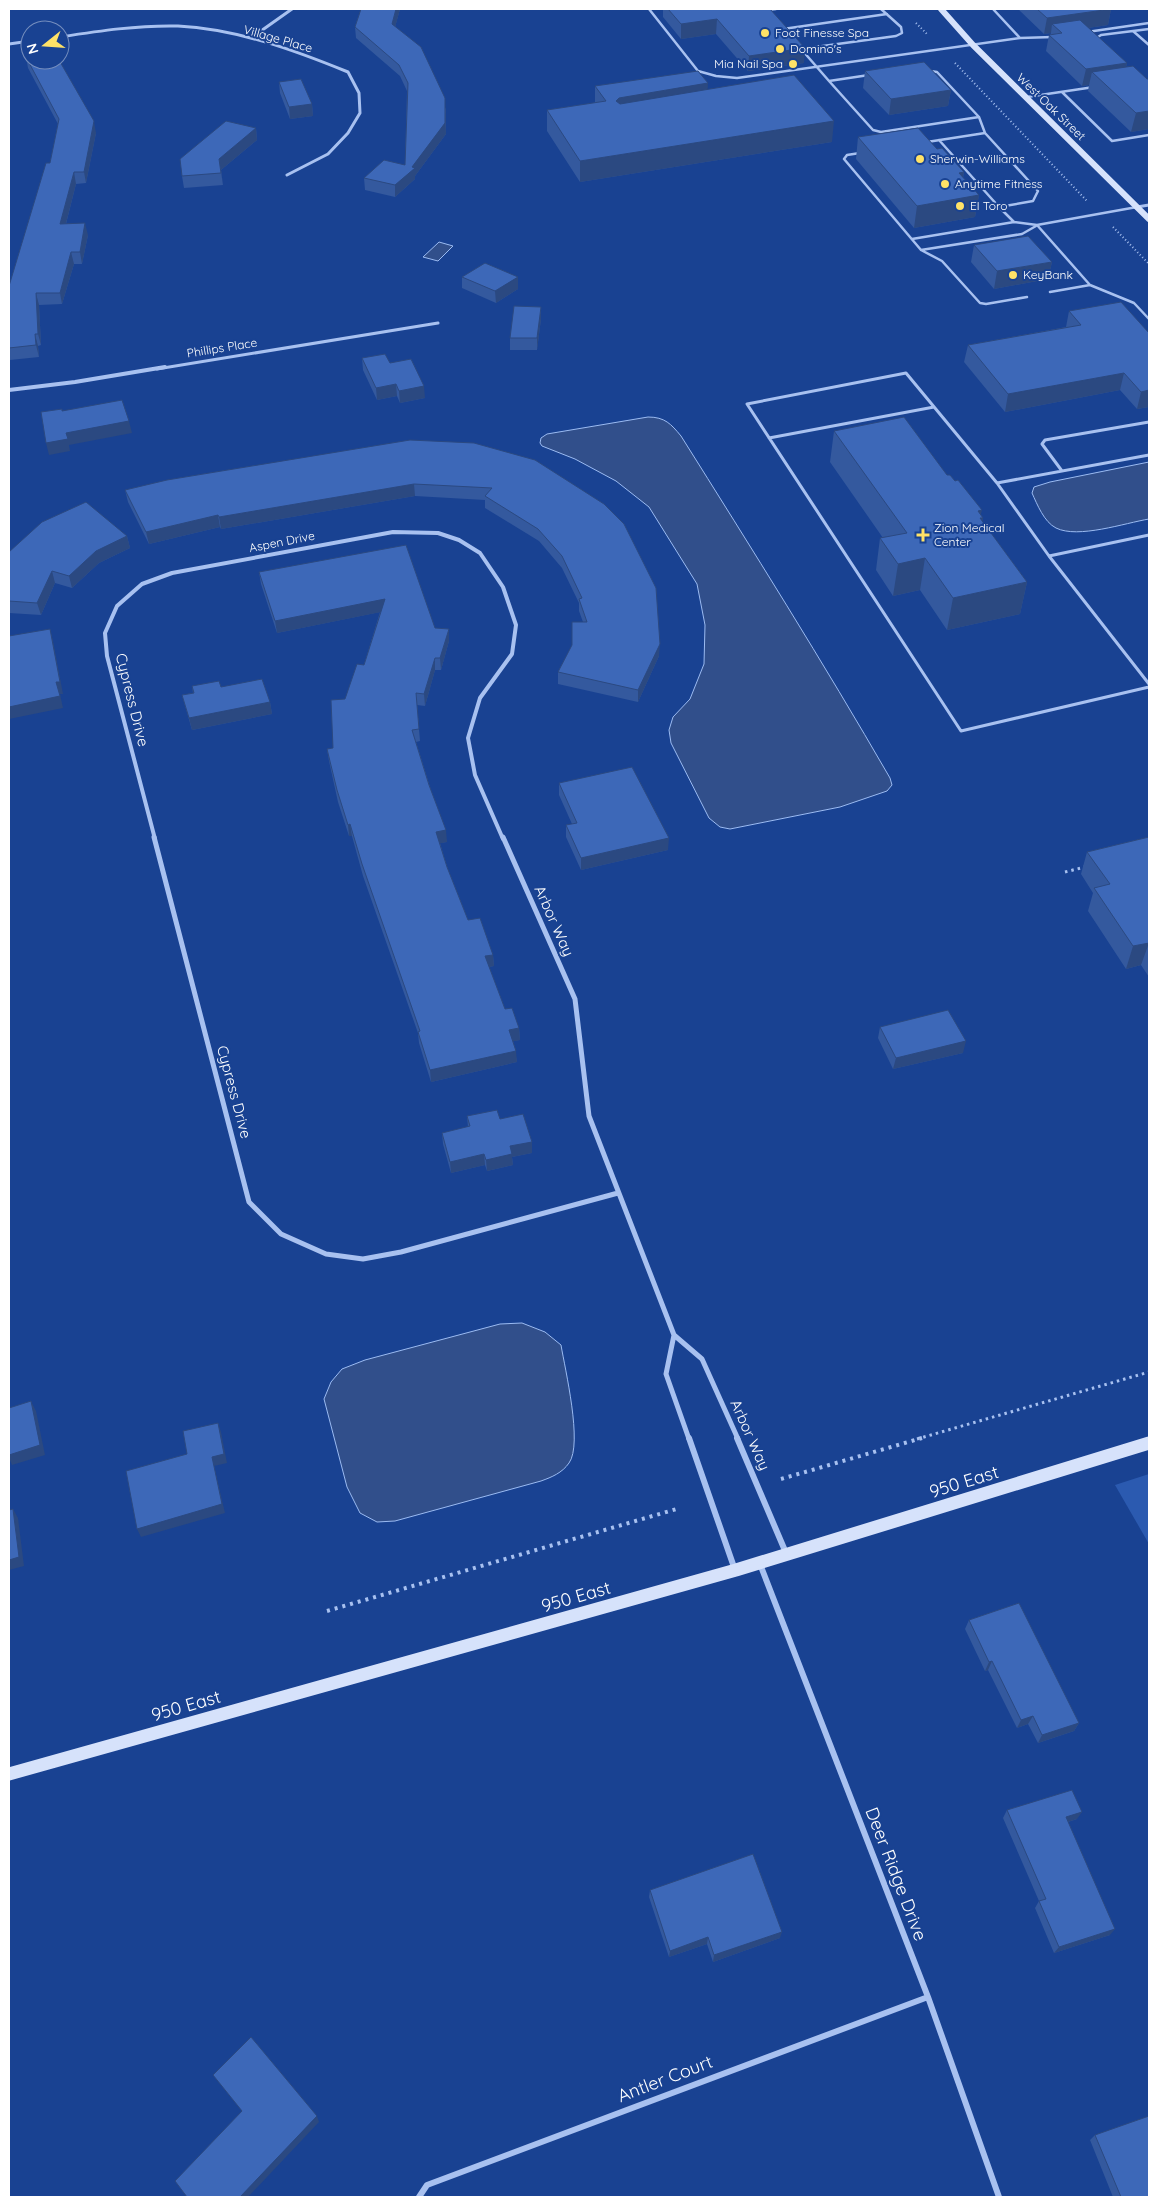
<svg xmlns="http://www.w3.org/2000/svg" width="1158" height="2206" viewBox="0 0 1158 2206" font-family="Quicksand,sans-serif">
  <style>
    .green { fill: #2b5ab0 }
    .water { fill: #314f8b; stroke: #9bbbf2 }
    .lines { fill: none; stroke-linecap: round; stroke-linejoin: round }
    .path-far2 { stroke: #a8c1f0; stroke-width: 2; stroke-dasharray: 1 2.5; stroke-linecap: butt }
    .path-far1 { stroke: #a8c1f0; stroke-width: 3; stroke-dasharray: 2.5 4; stroke-linecap: butt }
    .path { stroke: #a8c1f0; stroke-width: 4; stroke-dasharray: 3 5; stroke-linecap: butt }
    .lane-far1 { stroke: #a8c1f0; stroke-width: 2.5 }
    .lane { stroke: #a8c1f0; stroke-width: 3 }
    .street-far3 { stroke: #a8c1f0; stroke-width: 3 }
    .street-far2 { stroke: #a8c1f0; stroke-width: 4 }
    .street-far1 { stroke: #a8c1f0; stroke-width: 5 }
    .street { stroke: #a8c1f0; stroke-width: 6 }
    .secondary-far1 { stroke: #d6e2fb; stroke-width: 6 }
    .secondary { stroke: #d6e2fb; stroke-width: 13 }
    .wall { fill: #34599e }
    .shaded-wall { fill: #2b4981 }
    .building { fill: #3d68b8; stroke: #2b4981 }
    .poi-dot { fill: #ffe267; stroke: #194292; stroke-width: 2 }
    .labels { text-anchor: middle; stroke-width: 4; stroke-linejoin: round; paint-order: stroke }
    .far-poi-label { font-size: 12px; fill: #fff; stroke: #194292; text-anchor: start }
    .far-street-label { font-size: 12px; fill: #fff; stroke: #194292 }
    .street-label { font-size: 15px; fill: #fff; stroke: #194292 }
    .near-street-label { font-size: 18px; fill: #fff; stroke: #194292 }
  </style>
  <rect width="100%" height="100%" fill="#194292"/>
  <path class="green" d="M1149,1474V1544L1115,1485Z"/>
  <path class="water" d="M439,242L453,246L438,261L423,257Z
    M648,417C665,417 671,424 681,436C752,549 823,662 890,778L892,785L887,791L840,807L730,829L720,827L709,818L671,743L669,730L673,717L690,699L704,664L705,625L697,584L649,507L616,481L575,459L542,446L540,443L541,438L547,434Z
    M1149,462V519C1125,523 1078,539 1056,528C1044,522 1037,504 1032,493L1034,487L1050,482Z
    M522,1323L545,1332L561,1345C565,1369 583,1444 569,1463C562,1473 552,1477 541,1481L395,1521L377,1522L360,1513L347,1487L324,1399L331,1382L342,1369L365,1360L500,1324Z"/>
  <g class="lines">
    <path class="path-far2" d="M916,23L928,35
      M955,63L1087,201
      M1113,227L1149,264"/>
    <path class="path-far1" d="M1065,872L1085,867
      M917,1439L1149,1372"/>
    <path class="path" d="M781,1479L922,1438
      M327,1611L680,1508"/>
    <path class="lane-far1" d="M649,9L698,71L716,76L737,78L1020,38L993,9
      M767,10L776,9
      M783,29L887,14
      M1133,31L1149,45
      M1087,32L1149,23
      M1020,38L1053,37
      M1098,41V37L1101,35L1149,29
      M801,49L896,36L902,33L901,27L881,9
      M802,50L829,81
      M930,71L937,72L979,117L985,133
      M869,75L829,81L873,130L881,132L979,117
      M1062,92L1112,141L1149,135
      M1027,97L1094,87
      M939,140L999,207
      M927,142L985,133L1038,191L1033,201L999,207L1014,222
      M860,153L847,155L844,159L921,250L942,261L980,303L986,304L1027,297
      M1137,207L1037,225L1090,285L1134,303L1149,319
      M912,239L1014,222L1037,225
      M921,250L1022,234L1036,226
      M1050,292L1090,285"/>
    <path class="lane" d="M769,438L934,407
      M1149,455L997,483L906,373L747,404L961,731L1149,687
      M1062,471L1042,444L1045,440L1149,422
      M997,483L1049,556
      M1149,535L1049,556L1149,684"/>
    <path class="street-far3" d="M60,37C99,31 138,25 178,26C237,29 294,50 348,72L359,93L360,113L348,133L328,154L287,175
      M251,38L292,9
      M9,44L30,41
      M1137,207L1149,205
      M157,369L438,323"/>
    <path class="street-far2" d="M9,390L75,382L165,367
      M155,839L107,656L105,633L117,606L142,584L172,573L393,532L438,533L459,540L480,553L503,587L516,625L512,654L480,698L468,738L475,775L503,839"/>
    <path class="street-far1" d="M154,837L249,1202L281,1234L326,1254L363,1259L401,1252L618,1193
      M503,837L575,999L589,1116L674,1335L702,1359L738,1439
      M674,1335L666,1374L689,1439"/>
    <path class="street" d="M689,1438L735,1570
      M737,1438L786,1553
      M760,1564L928,1997L999,2197
      M419,2197L427,2185L928,1997"/>
    <path class="secondary-far1" d="M941,9L973,45L1149,219"/>
    <path class="secondary" d="M9,1774L736,1570L1149,1443"/>
  </g>
  <path class="wall" d="M361,9H400L395,27L446,109V134L415,176V179L395,197L365,190L364,178L405,165L407,91L400,76L356,38L355,27Z
    M663,9H770L804,63L748,71L716,34L681,39L663,17Z
    M1018,9H1111L1108,25L1088,28L1127,63L1126,67L1147,79H1149V129L1131,132L1088,91L1089,85L1082,86L1046,51L1049,35H1050L1051,33L1044,34Z
    M26,57L96,133L86,183L76,184L66,224L88,235L82,264H74L62,304L39,305L41,345L38,346L39,357L10,360L9,356V286L50,163L58,124L28,68Z
    M865,71L951,90L948,106L889,115L863,88Z
    M279,82L312,104L313,116L290,119L280,93Z
    M595,86L708,90L832,142L580,182L547,131V110L595,103Z
    M256,128L257,140L221,170L223,185L184,188L182,176Z
    M858,137L937,149L964,172L963,178L979,195L975,217L914,228L856,159Z
    M974,245L1052,262L1048,279L994,289L971,262Z
    M462,277L518,289L496,303L462,288Z
    M541,307V319L537,350H510V338Z
    M1069,311L1149,333V407L1137,409L1120,390L1005,412L964,362L968,345L1066,327Z
    M362,358L390,363L425,398L400,403L397,396L377,400L363,370Z
    M834,431L947,475L983,518L982,521L1027,582L1020,614L947,630L920,590L893,596L876,570L880,538H883L830,462Z
    M474,443L659,656L638,702L558,684V672L572,646L583,622L579,611V603L562,568L539,541L485,508V500L415,496L221,529L220,527L149,544L128,502L125,490Z
    M127,536L130,548L99,563L72,588L55,583L41,615L9,613V552Z
    M259,572L435,628L449,629V641L441,670H435L425,706L417,705L420,741L416,742L447,842L440,843L447,867L468,920L493,955L494,966L489,967L505,1009L519,1028L520,1040L513,1041L517,1062L431,1082L419,1043L418,1033L363,876L352,836H349L338,802L329,761L327,749L333,748L345,699L364,665L380,612L277,633L261,584Z
    M192,686L221,687L270,702L272,714L192,730L182,695L193,693Z
    M559,783L668,850L581,870L566,837V825L572,824L559,795Z
    M1149,837V977L1141,965L1126,969L1088,911L1093,893L1081,874L1087,852Z
    M880,1027L963,1053L893,1069L878,1038Z
    M467,1116L500,1119L532,1153L512,1157L513,1165L487,1171L485,1165L451,1173L443,1144L442,1133L468,1127Z
    M969,1620L1079,1723L1074,1731L1038,1743L1028,1724L1017,1728L988,1670L985,1671L965,1629Z
    M1007,1810L1077,1819L1068,1822L1110,1935L1054,1953L1035,1908L1039,1901L1003,1818Z
    M650,1890L780,1938L713,1962L707,1944L669,1957L649,1897Z
    M1095,2135L1149,2197H1113L1090,2140Z"/>
  <path class="shaded-wall" d="M396,9H400L393,35L392,24Z
    M1111,9L1108,25L1061,32L1052,24L1051,33L1044,34L1047,18Z
    M717,19L716,34L681,39V24Z
    M805,48L804,63L748,71L749,56Z
    M1127,63L1123,80L1092,72L1089,85L1082,86L1086,69Z
    M708,83L707,104L616,122V101L619,98Z
    M951,90L948,106L889,115L891,99Z
    M445,98L446,134L415,176V179L395,197V185L412,167Z
    M312,104L313,116L290,119L289,107Z
    M1149,111V129L1131,132L1136,113Z
    M94,121L96,133L86,183L84,172Z
    M834,121L832,142L580,182V161Z
    M256,128L257,140L221,170L223,185L219,159Z
    M74,172L76,184L63,235L60,224Z
    M964,172L960,194L959,173Z
    M979,195L975,217L914,228L917,206Z
    M85,223L88,235L82,264L80,252Z
    M71,252L74,264L62,304L60,293Z
    M1052,262L1048,279L994,289L997,271Z
    M518,277V289L496,303L495,291Z
    M36,293L39,305L41,345L38,334Z
    M541,307V319L537,350V338Z
    M35,334L38,346L39,357L36,345Z
    M1124,373L1120,390L1005,412L1008,394Z
    M396,384L397,396L377,400L376,388Z
    M424,386L425,398L400,403L399,391Z
    M1149,390V407L1137,409L1141,392Z
    M129,421L132,433L69,445L70,451L49,455L46,443L66,433Z
    M414,484L415,496L221,529L219,517Z
    M982,510L980,518H983L976,550L978,511Z
    M218,515L220,527L149,544L146,532Z
    M127,536L130,548L99,563L72,588L69,576L96,551Z
    M925,558L920,590L893,596L898,564Z
    M52,571L55,583L41,615L37,603Z
    M1027,582L1020,614L947,630L953,598Z
    M385,599L386,611L277,633L275,621Z
    M50,629L53,641L63,694H60L63,708L9,719V707L56,682Z
    M449,629V641L441,670L440,658Z
    M660,644L659,656L638,702V690Z
    M435,658V670L425,706L424,694Z
    M270,702L272,714L192,730L189,718Z
    M350,824L352,836H349L348,825Z
    M446,830L447,842L437,844L436,832Z
    M669,838L668,850L581,870V858Z
    M1149,943L1141,965L1126,969L1133,946Z
    M493,955L494,966L485,968V956Z
    M519,1028L520,1040L510,1042L509,1030Z
    M966,1041L963,1053L893,1069L896,1058Z
    M516,1051L517,1062L431,1082L430,1070Z
    M532,1142V1153L512,1157L513,1165L487,1171L486,1160L510,1146Z
    M484,1154L485,1165L451,1173L450,1162Z
    M31,1401L36,1411L45,1455L12,1465L9,1458V1455Z
    M218,1423L221,1432L227,1463L214,1466L225,1513L141,1537L137,1529L212,1457Z
    M13,1509L18,1518L24,1566L9,1570V1560Z
    M992,1661L988,1670L985,1671L989,1662Z
    M1033,1716L1028,1724L1017,1728L1021,1720Z
    M1079,1723L1074,1731L1038,1743L1042,1735Z
    M1082,1812L1077,1819L1061,1824L1066,1817Z
    M1115,1929L1110,1935L1054,1953L1059,1947Z
    M782,1932L780,1938L713,1962L714,1955Z
    M708,1937L707,1944L669,1957L670,1951Z
    M317,2116L319,2122L248,2197H240Z"/>
  <path class="building" d="M361,9H396L392,24L421,47L445,98V123L412,167L415,168L395,185L364,178L384,160L405,165L408,83L399,65L355,27Z
    M668,9H770L805,48L749,56L717,19L681,24Z
    M1037,9H1111L1047,18Z
    M1080,20L1127,63L1086,69L1049,35L1062,33L1052,24Z
    M26,57H30V60H59L94,121L84,172H74L60,224L85,223L80,252H71L60,293H36L38,334H35L36,345L9,348V286L46,163H50L59,119Z
    M924,62L951,90L891,99L865,71Z
    M1133,66L1147,79H1149V111L1136,113L1092,72Z
    M698,71L708,83L619,98L616,101L620,104L794,75L834,121L580,161L547,110L606,101L595,86Z
    M301,79L312,104L289,107L279,82Z
    M226,121L256,128L219,159L221,173L182,176L180,159Z
    M918,128L937,149L942,148L964,172L959,173L979,195L917,206L858,137Z
    M1028,236L1052,262L997,271L974,245Z
    M485,263L518,277L495,291L462,277Z
    M1121,302L1149,333V390L1141,392L1124,373L1008,394L968,345L1081,325L1069,311Z
    M514,306L541,307L537,338H510Z
    M385,354L390,363L411,359L424,386L399,391L396,384L376,388L362,358Z
    M122,400L129,421L66,433L68,439L46,443L41,412L62,409V411Z
    M904,417L947,475H950L955,481L958,480L982,510L978,511L983,518H980L1027,582L953,598L925,558L898,564L880,538L907,533L834,431Z
    M410,440L474,443L535,460L604,504L624,524L656,588L660,644L638,690L558,672L572,645V622H587L579,599L582,598L562,556L538,529L485,496L492,488L414,484L219,517L218,515L146,532L125,490L167,480Z
    M86,502L127,536L96,551L69,576L52,571L37,603L9,601V552L42,522Z
    M406,545L435,628L449,629L440,658H435L424,694L416,693L419,729L412,730L429,785L446,830L436,832L447,867L468,920L480,918L493,955L485,956L505,1009L512,1008L519,1028L509,1030L516,1051L430,1070L418,1032L420,1031L362,864L350,824L348,825L337,790L327,749L333,748L331,700L345,699L357,664L364,665L385,599L275,621L259,572Z
    M50,629L60,682H56L60,696L9,707V636Z
    M262,679L270,702L189,718L182,695L194,693L192,686L219,681L221,687Z
    M632,767L669,838L581,858L566,825L577,823L559,783Z
    M1149,837V943L1133,946L1094,888L1110,884L1087,852Z
    M948,1010L966,1041L896,1058L880,1027Z
    M497,1110L500,1119L523,1114L532,1142L510,1146L512,1154L486,1160L484,1154L450,1162L442,1133L470,1126L467,1116Z
    M31,1401L40,1445L9,1455V1408Z
    M218,1423L224,1454L212,1457L222,1504L137,1529L126,1471L187,1454L183,1431Z
    M13,1509L19,1557L9,1560V1510Z
    M1019,1603L1079,1723L1042,1735L1033,1716L1021,1720L992,1661L989,1662L969,1620Z
    M1072,1790L1082,1812L1066,1817L1115,1929L1059,1947L1039,1901L1046,1899L1007,1810Z
    M753,1854L782,1932L714,1955L708,1937L670,1951L650,1890Z
    M251,2037L317,2116L240,2197H187L175,2181L242,2111L213,2075Z
    M1149,2116V2197H1121L1095,2135Z"/>
  <g class="poi-dot">
    <circle cx="765" cy="33" r="5"/>
    <circle cx="780" cy="49" r="5"/>
    <circle cx="793" cy="64" r="5"/>
    <circle cx="920" cy="159" r="5"/>
    <circle cx="945" cy="184" r="5"/>
    <circle cx="960" cy="206" r="5"/>
    <circle cx="1013" cy="275" r="5"/>
    <path d="M920.5 527.5h5v5h5v5h-5v5h-5v-5h-5v-5h5z"/>
  </g>
  <g class="labels">
    <g class="far-poi-label">
      <text x="775" y="37">Foot Finesse Spa</text>
      <text x="790" y="53">Domino's</text>
      <text x="783" y="68" text-anchor="end">Mia Nail Spa</text>
      <text x="930" y="163">Sherwin-Williams</text>
      <text x="955" y="188">Anytime Fitness</text>
      <text x="970" y="210">El Toro</text>
      <text x="1023" y="279">KeyBank</text>
      <text x="934" y="532">Zion Medical<tspan x="934" dy="14">Center</tspan></text>
    </g>
    <g class="far-street-label">
      <text transform="translate(278 39) rotate(16)" y="4">Village Place</text>
      <text transform="translate(1051 107) rotate(44)" y="4">West Oak Street</text>
      <text transform="translate(222 348) rotate(-9)" y="4">Phillips Place</text>
      <text transform="translate(282 542) rotate(-11)" y="4">Aspen Drive</text>
    </g>
    <g class="street-label">
      <text transform="translate(132 700) rotate(76)" y="5">Cypress Drive</text>
      <text transform="translate(554 921) rotate(66)" y="5">Arbor Way</text>
      <text transform="translate(234 1092) rotate(75)" y="5">Cypress Drive</text>
      <text transform="translate(750 1435) rotate(66)" y="5">Arbor Way</text>
    </g>
    <g class="near-street-label">
      <text transform="translate(964 1482) rotate(-17)" y="6">950 East</text>
      <text transform="translate(576 1597) rotate(-16)" y="6">950 East</text>
      <text transform="translate(186 1706) rotate(-16)" y="6">950 East</text>
      <text transform="translate(896 1874) rotate(69)" y="6">Deer Ridge Drive</text>
      <text transform="translate(665 2079) rotate(-21)" y="6">Antler Court</text>
    </g>
  </g>
  <rect width="1158" height="2206" fill="none" stroke="#ffffff" stroke-width="20"/>
  <g transform="translate(45 45) rotate(253)"><circle r="24" fill="#194292" stroke="#758ebe"/>
  <path d="M0-4L9 19L0 12L-9 19Z" fill="#ffe267"/>
  <text y="-8" font-size="14" font-weight="bold" text-anchor="middle" fill="#ffffff">N</text>
  </g>
</svg>
